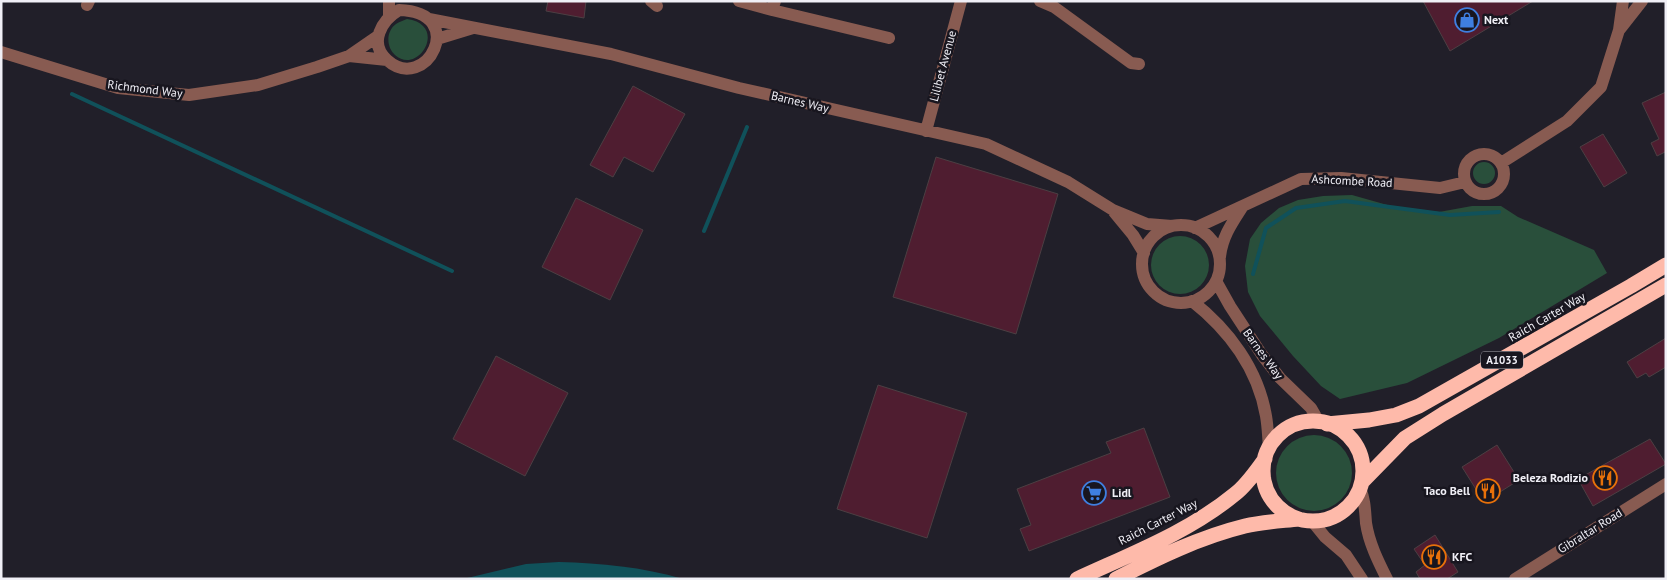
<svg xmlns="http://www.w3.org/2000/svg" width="1667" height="580" viewBox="0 0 1667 580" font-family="'PT Sans',sans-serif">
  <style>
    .green { fill: #294f3b }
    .water { fill: #10515a }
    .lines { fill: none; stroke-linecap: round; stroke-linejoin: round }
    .stream { stroke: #10515a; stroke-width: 4 }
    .building { fill: #4f1d30; stroke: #4c3f43 }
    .minor { stroke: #885b51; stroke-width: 12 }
    .highway { stroke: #febaaa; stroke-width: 15 }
    .labels { text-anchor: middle; stroke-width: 5; stroke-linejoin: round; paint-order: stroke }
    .shield { fill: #18161f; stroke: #afaeb6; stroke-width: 1 }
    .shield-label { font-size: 11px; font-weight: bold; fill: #f0eff6 }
    .poi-label { font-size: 12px; font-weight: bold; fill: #f0eff6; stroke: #18161f; text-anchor: start }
    .street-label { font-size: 12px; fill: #f0eff6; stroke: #18161f }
  </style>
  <rect width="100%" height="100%" fill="#211f29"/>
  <path class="green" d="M407,19C449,25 418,76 395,55C386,47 386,31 396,24C399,22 404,20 407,19Z
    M1473 173a11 11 0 1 1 22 0a11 11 0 1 1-22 0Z
    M1352,195L1398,208L1439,212L1472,206H1501L1518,217L1594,250L1607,273L1499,338L1407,383L1340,399L1321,386L1293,356L1260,316L1248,292L1245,266L1250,239L1261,223L1279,208L1298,200L1323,196Z
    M1151 265a29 29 0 1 1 58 0a29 29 0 1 1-58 0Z
    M1276 473a38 38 0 1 1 76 0a38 38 0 1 1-76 0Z"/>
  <path class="water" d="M559,562C601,563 642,567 683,579H463L526,564Z"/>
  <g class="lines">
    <path class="stream" d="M72,94L452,271
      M704,231L747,127
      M1253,274L1266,228L1296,208L1345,201L1450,215L1499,212"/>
  </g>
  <path class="building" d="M548,1H586L584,18L546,11Z
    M1423,1H1533L1450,51Z
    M633,86L685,114L653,172L624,157L613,177L590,165Z
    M1666,92V154L1665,152L1657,156L1651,143L1659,139L1642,103Z
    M1603,134L1627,173L1604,187L1580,147Z
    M936,157L1058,194L1016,334L893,297Z
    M576,198L643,230L610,300L542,267Z
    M1666,338V367L1649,377L1646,373L1637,378L1627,362Z
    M496,356L568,393L525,476L453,439Z
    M878,385L967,413L927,538L837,509Z
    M1144,428L1170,497L1029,551L1020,529L1031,525L1017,489L1111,453L1106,442Z
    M1650,439L1666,464L1593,506L1578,479Z
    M1497,445L1519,480L1484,502L1462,467Z
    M1435,535L1458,572L1447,579H1420L1416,572L1425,565L1414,549Z"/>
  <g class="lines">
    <path class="minor" d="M651,1L657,6
      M739,1L772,10
      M775,1L772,10L889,38
      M1040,1L1054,7L1131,63L1139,64
      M87,5L89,1
      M399,10C470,12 426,95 387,60C368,43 382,20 399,10Z
      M389,16V1
      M429,19L611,54L739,88L986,144L1068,182L1113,210L1147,224L1172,226
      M1620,29L1642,1
      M437,39L473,28
      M1,52L118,88L189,95L258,85L317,67L349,56L378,36
      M349,56L387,60
      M926,131L961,1
      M1464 174a20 20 0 1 1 40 0a20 20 0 1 1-40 0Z
      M1501,163L1567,121L1601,87L1619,30L1623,1
      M1114,212L1133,235L1144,253
      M1142 264a39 39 0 1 1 78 0a39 39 0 1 1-78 0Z
      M1195,228L1301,179L1341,178L1440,188L1465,182
      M1220,257C1222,237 1232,223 1243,206
      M1216,281L1230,306L1262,355L1280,378L1311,408L1319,422
      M1192,301C1229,330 1258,369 1266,416C1268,427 1268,437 1269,448
      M1360,488C1365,500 1365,510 1366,523C1369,543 1378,561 1387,579
      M1312,521L1325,537L1346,555L1362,579
      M1515,579L1666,484"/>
    <path class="highway" d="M1263 471a50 50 0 1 1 100 0a50 50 0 1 1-100 0Z
      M1327,424L1369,420L1396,415L1419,406L1631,286L1666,265
      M1362,482L1405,438L1443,414L1666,285
      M1077,579C1131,554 1189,532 1235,494C1247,485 1256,471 1265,459
      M1116,579C1157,558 1200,537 1245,526C1262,522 1281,521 1299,519"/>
  </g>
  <defs>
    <g id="shop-ring" transform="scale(1.25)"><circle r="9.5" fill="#18161f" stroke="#3f7fe0" stroke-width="1.5"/><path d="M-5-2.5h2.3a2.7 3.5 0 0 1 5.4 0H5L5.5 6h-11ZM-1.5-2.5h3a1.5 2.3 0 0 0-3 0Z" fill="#3f7fe0"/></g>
    <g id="restaurant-ring" transform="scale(1.25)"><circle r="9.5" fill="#18161f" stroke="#e8710a" stroke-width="1.5"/><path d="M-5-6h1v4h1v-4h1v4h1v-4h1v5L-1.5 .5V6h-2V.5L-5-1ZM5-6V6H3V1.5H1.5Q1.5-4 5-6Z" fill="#e8710a"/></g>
    <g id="supermarket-ring" transform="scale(1.25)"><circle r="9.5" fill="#18161f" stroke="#3f7fe0" stroke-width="1.5"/><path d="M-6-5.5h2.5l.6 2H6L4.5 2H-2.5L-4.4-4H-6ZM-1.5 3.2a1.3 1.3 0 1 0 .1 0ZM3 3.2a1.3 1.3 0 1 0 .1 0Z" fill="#3f7fe0"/></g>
  </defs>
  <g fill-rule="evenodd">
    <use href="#shop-ring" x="1467" y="20"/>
    <use href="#restaurant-ring" x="1605" y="478"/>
    <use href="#restaurant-ring" x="1488" y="491"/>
    <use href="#supermarket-ring" x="1094" y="493"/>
    <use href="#restaurant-ring" x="1434" y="557"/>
  </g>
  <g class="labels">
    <rect class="shield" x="1481" y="351.5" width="42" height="17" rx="4"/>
    <g class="shield-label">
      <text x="1502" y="364">A1033</text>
    </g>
    <g class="poi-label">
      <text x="1484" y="24">Next</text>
      <text x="1588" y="482" text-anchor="end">Beleza Rodizio</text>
      <text x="1470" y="495" text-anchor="end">Taco Bell</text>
      <text x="1112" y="497">Lidl</text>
      <text x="1452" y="561">KFC</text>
    </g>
    <g class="street-label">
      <text transform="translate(943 66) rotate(-75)" y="4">Lilibet Avenue</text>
      <text transform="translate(145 89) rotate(7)" y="4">Richmond Way</text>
      <text transform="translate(800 102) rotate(13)" y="4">Barnes Way</text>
      <text transform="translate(1352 181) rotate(3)" y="4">Ashcombe Road</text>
      <text transform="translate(1547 317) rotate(-30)" y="4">Raich Carter Way</text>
      <text transform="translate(1263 354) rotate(54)" y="4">Barnes Way</text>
      <text transform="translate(1158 522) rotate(-27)" y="4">Raich Carter Way</text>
      <text transform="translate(1590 531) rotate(-32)" y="4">Gibraltar Road</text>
    </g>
  </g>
  <rect width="1667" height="580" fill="none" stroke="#f0eff6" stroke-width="5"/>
</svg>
